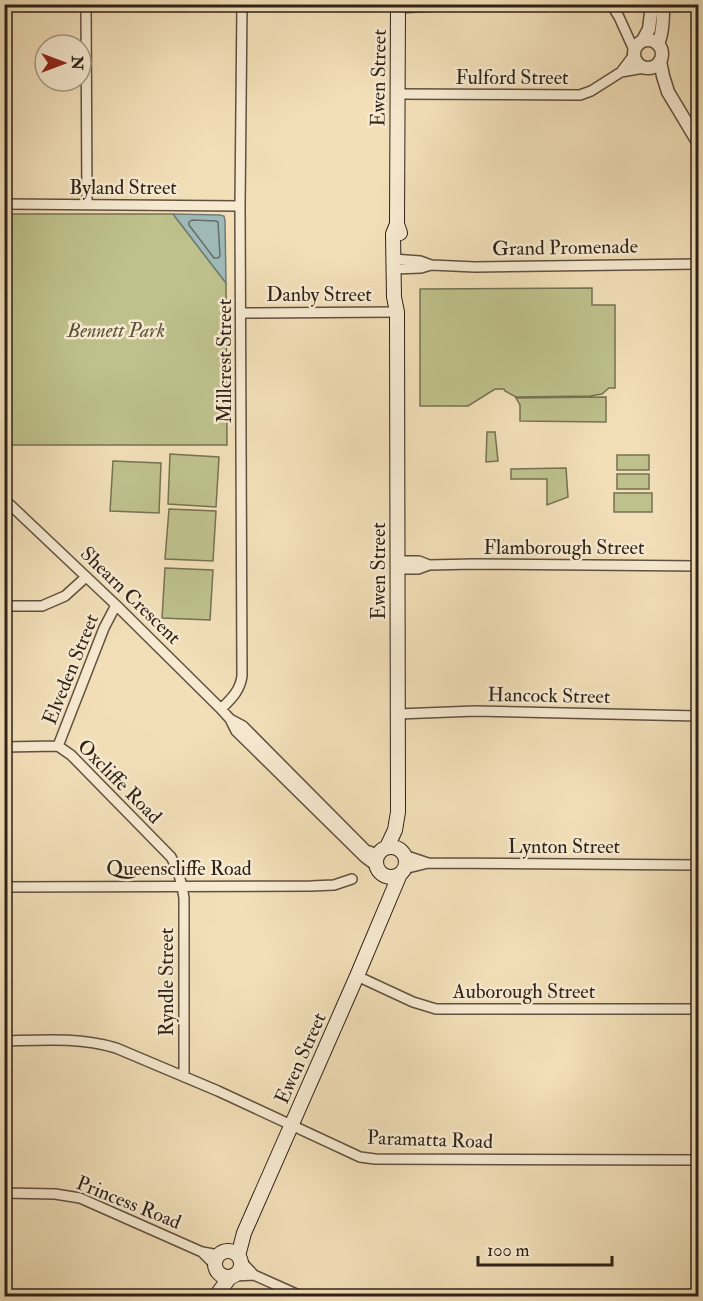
<svg xmlns="http://www.w3.org/2000/svg" width="703" height="1301" viewBox="0 0 703 1301" font-family="'IM FELL Double Pica',serif">
  <style>
    .green { fill: #bec18c; stroke: #767252; stroke-width: 1.5 }
    .water { fill: #9ebab8; stroke: #727d78; stroke-width: 1.5 }
    .lines { fill: none; stroke-linecap: round; stroke-linejoin: round }
    .shore { stroke: #666e68; stroke-width: 1.5 }
    .minor-casing { stroke: #605140; stroke-width: 12 }
    .tertiary-casing { stroke: #605140; stroke-width: 15 }
    .secondary-casing { stroke: #2f2218; stroke-width: 16 }
    .minor { stroke: #f7ead1; stroke-width: 9 }
    .tertiary { stroke: #f7ead1; stroke-width: 12 }
    .secondary { stroke: #f7ead1; stroke-width: 14 }
    .labels { text-anchor: middle; stroke-width: 5; stroke-linejoin: round; paint-order: stroke }
    .street-label { font-size: 20px; fill: #2f2218; stroke: #f7ead1 }
    .park-label { font-size: 20px; font-style: italic; fill: #5a523b; stroke: #f7ead1 }
  </style>
  <rect width="100%" height="100%" fill="#f2dfb8"/>
  <filter id="stains"><feTurbulence type="fractalNoise" baseFrequency=".00333" numOctaves="4"/><feColorMatrix values="0 0 0 0 .2 0 0 0 0 .09 0 0 0 0 .02 0 0 0 .5 -.17"/></filter>
  <radialGradient id="worn" r=".72"><stop offset=".6" stop-color="#630" stop-opacity="0"/><stop offset="1" stop-color="#630" stop-opacity=".3"/></radialGradient>
  <path class="green" d="M5,214H173L226,283L227,445H5Z
    M592,288V305H615V388H609L602,394L590,396L516,397L505,391L504,389H495L468,406H420V289Z
    M606,397V422L520,421V405L516,398Z
    M487,432H495L498,461L486,462Z
    M170,454L219,457L216,507L168,504Z
    M617,455H649V470H617Z
    M113,461L161,463L159,513L110,511Z
    M566,468L568,497L547,505V479H511V469Z
    M617,474H649V489H617Z
    M614,493H652V512H614Z
    M169,509L216,511L213,561L165,559Z
    M165,568L213,570L210,620L162,618Z"/>
  <path class="water" d="M173,214L220,215L224,216L225,220L226,283Z"/>
  <g class="lines">
    <path class="shore" d="M192,220L216,221L218,222L220,256L218,258H214L189,225V222Z"/>
    <g class="minor-casing">
      <path id="minor" d="M86,4L87,204
        M611,4L619,17L634,50
        M398,8L470,4
        M621,72L644,68
        M397,94L580,95L591,91L621,72L633,56
        M4,204L240,206
        M393,259L420,261L431,265
        M393,269L421,268L431,265L475,267L698,264
        M242,313L397,312
        M4,499L116,605L221,709L230,719L236,731L365,858L377,867
        M398,561H419L429,565
        M398,569H418L429,565L474,564L698,566
        M4,606H42L65,596L86,577
        M221,709C231,699 240,691 242,676L240,206L242,4
        M398,714L475,711L698,716
        M230,719L243,726L366,850L378,854
        M58,746L104,628L116,605
        M4,747L58,746L71,755L171,857C179,870 182,883 184,898V1077
        M404,855L428,863
        M404,869L428,863L698,865
        M4,887L311,886L334,885L352,879
        M357,976L413,1002L436,1009H698
        M4,1041C42,1040 80,1037 116,1048L218,1091L360,1157L375,1159L698,1160
        M4,1193L55,1194L80,1198L202,1252L219,1255
        M202,1252L215,1265
        M240,1260L254,1275L301,1296
        M234,1276L254,1275"/>
    </g>
    <g class="tertiary-casing">
      <path id="tertiary" d="M634 54a14 14 0 1 1 28 0a14 14 0 1 1-28 0Z
        M643,40L649,29L652,4
        M658,44C663,32 663,18 663,4
        M660,61L663,76L668,92L698,142"/>
    </g>
    <g class="secondary-casing">
      <path id="secondary" d="M398,4L397,224L400,233
        M376 862a15 15 0 1 1 30 0a15 15 0 1 1-30 0Z
        M387,847L395,830L398,812L397,312L394,297L393,234L397,224
        M215 1264a13 13 0 1 1 26 0a13 13 0 1 1-26 0Z
        M238,1256L244,1233L357,976L400,874
        M216,1296L230,1277"/>
    </g>
    <use href="#minor" class="minor"/>
    <use href="#tertiary" class="tertiary"/>
    <use href="#secondary" class="secondary"/>
  </g>
  <g class="labels">
    <g class="street-label">
      <text x="512" y="84">Fulford Street</text>
      <text transform="translate(378 78) rotate(-89)" y="7">Ewen Street</text>
      <text x="123" y="194">Byland Street</text>
      <text transform="translate(565 247) rotate(-1)" y="7">Grand Promenade</text>
      <text x="319" y="301">Danby Street</text>
      <text transform="translate(224 361) rotate(-90)" y="7">Millcrest Street</text>
      <text x="564" y="554">Flamborough Street</text>
      <text transform="translate(378 571) rotate(-90)" y="7">Ewen Street</text>
      <text transform="translate(131 595) rotate(44)" y="7">Shearn Crescent</text>
      <text transform="translate(70 669) rotate(-68)" y="7">Elveden Street</text>
      <text transform="translate(549 695) rotate(1)" y="7">Hancock Street</text>
      <text transform="translate(120 781) rotate(45)" y="7">Oxcliffe Road</text>
      <text x="564" y="853">Lynton Street</text>
      <text x="179" y="875">Queenscliffe Road</text>
      <text transform="translate(166 982) rotate(-90)" y="7">Ryndle Street</text>
      <text x="524" y="998">Auborough Street</text>
      <text transform="translate(300 1058) rotate(-66)" y="7">Ewen Street</text>
      <text transform="translate(430 1139) rotate(2)" y="7">Paramatta Road</text>
      <text transform="translate(129 1202) rotate(22)" y="7">Princess Road</text>
    </g>
    <g class="park-label">
      <text x="116" y="337">Bennett Park</text>
    </g>
  </g>
  <rect width="703" height="1301" fill="none" stroke="#f2dfb8" stroke-width="24"/>
  <rect x="6" y="6" width="691" height="1289" fill="none" stroke="#2f2218" stroke-width="3"/>
  <rect x="12" y="12" width="679" height="1277" fill="none" stroke="#2f2218" stroke-width="1.5"/>
  <g transform="translate(63 63) rotate(90)"><circle r="28" fill="#f7ead1" stroke="#a79a87" stroke-width="1.5"/>
  <path d="M0-4.5L10 22L0 15L-10 22Z" fill="#8f2418"/>
  <text y="-9" font-size="16" font-weight="bold" text-anchor="middle" fill="#2f2218">N</text>
  </g>
  <path d="M478 1256v9h134v-9" fill="none" stroke="#2f2218" stroke-width="3"/>
  <text x="487" y="1256" font-size="18" fill="#2f2218" stroke="#f7ead1" stroke-width="4.5" paint-order="stroke">100 m</text>
  <rect width="100%" height="100%" filter="url(#stains)"/>
  <rect width="100%" height="100%" fill="url(#worn)"/>
</svg>
